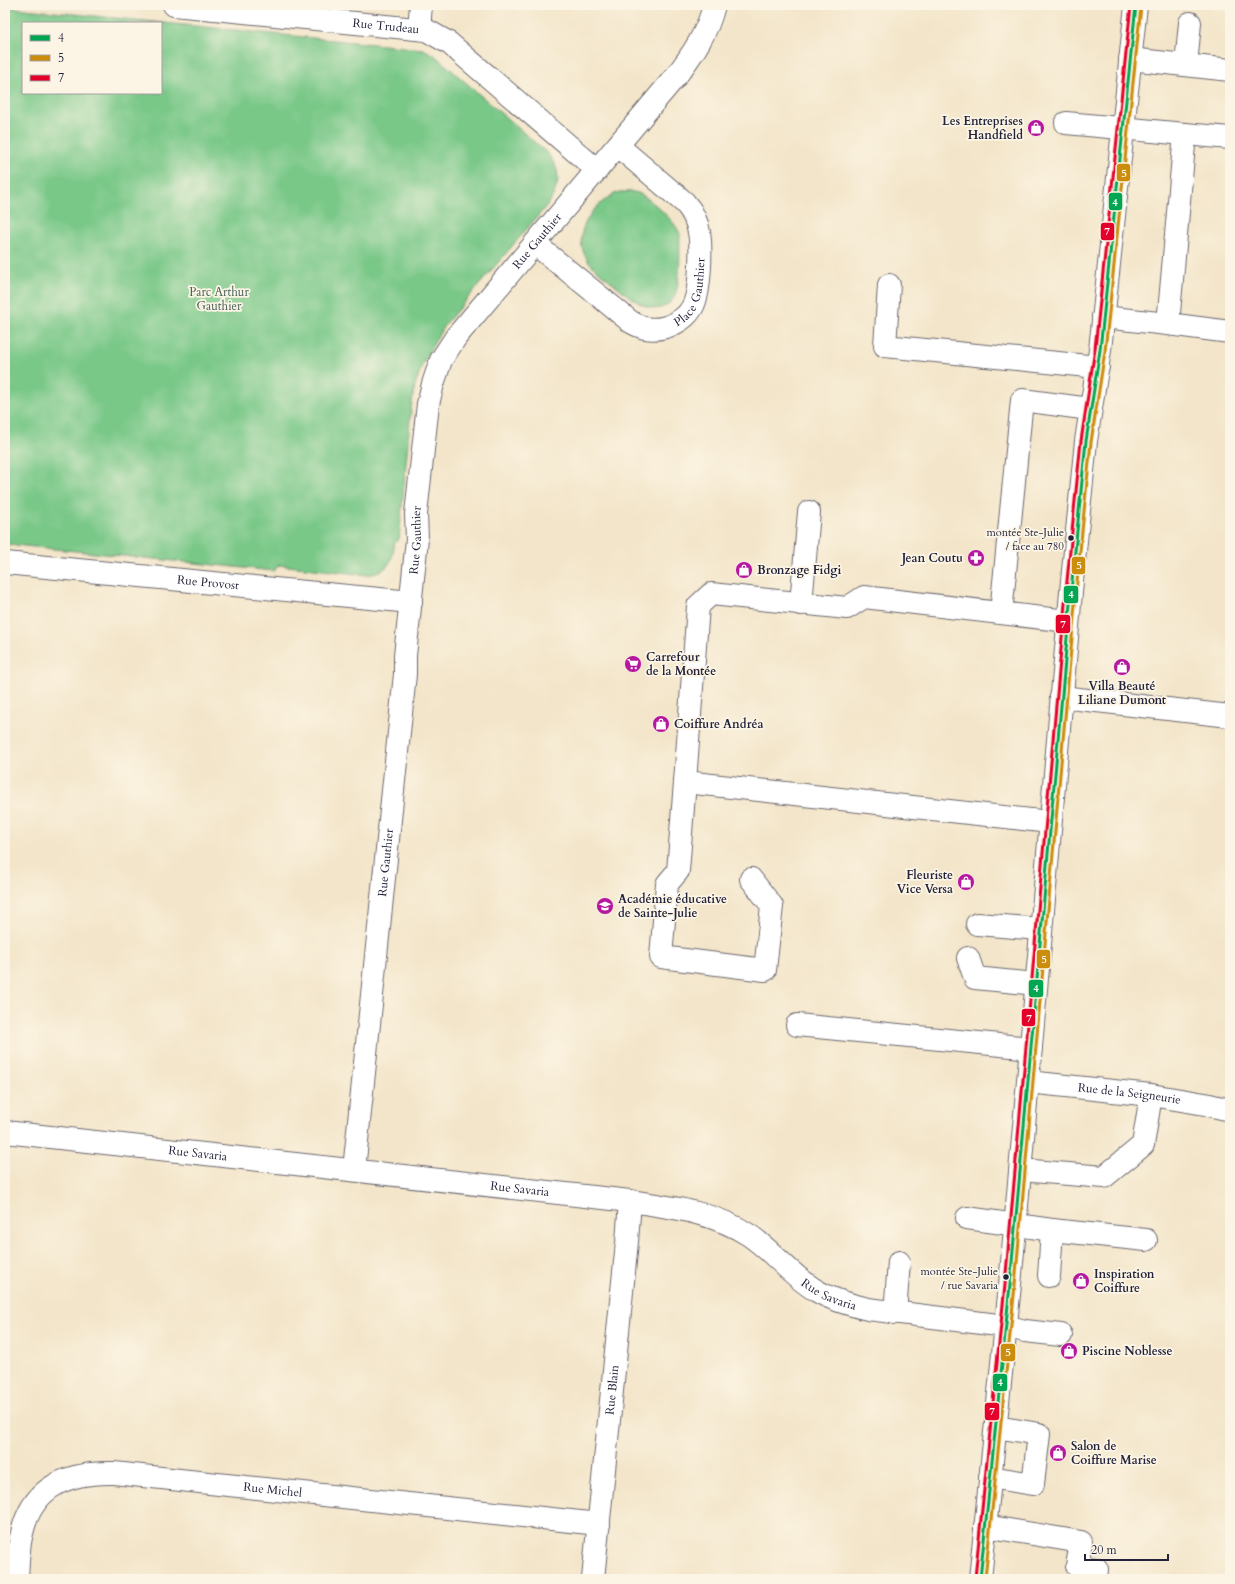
<svg xmlns="http://www.w3.org/2000/svg" width="1235" height="1584" viewBox="0 0 1235 1584" font-family="Cardo,serif">
  <style>
    .green { fill: #79c888; stroke: #4e7562; fill-rule: evenodd }
    .lines { fill: none; stroke-linecap: round; stroke-linejoin: round }
    .minor-casing { stroke: #6b666d; stroke-width: 24 }
    .minor { stroke: #fff; stroke-width: 22 }
    .bus-1-casing { stroke: #fcf5e5; stroke-width: 6 }
    .bus-2-casing { stroke: #fcf5e5; stroke-width: 6 }
    .bus-3-casing { stroke: #fcf5e5; stroke-width: 6 }
    .bus-1 { stroke: #00a651; stroke-width: 3 }
    .bus-2 { stroke: #cc8c0c; stroke-width: 3 }
    .bus-3 { stroke: #e4002b; stroke-width: 3 }
    .bus-dot { fill: #22223b; stroke: #fcf5e5; stroke-width: 1.5 }
    .labels { text-anchor: middle; stroke-width: 3.5; stroke-linejoin: round; paint-order: stroke }
    .bus-label { font-size: 11px; fill: #22223b; stroke: #fcf5e5; text-anchor: end }
    .street-label { font-size: 12px; fill: #22223b; stroke: #fcf5e5 }
    .poi-label { font-size: 12px; font-weight: bold; fill: #22223b; stroke: #fcf5e5; text-anchor: start }
    .park-label { font-size: 12px; fill: #405c56; stroke: #fcf5e5 }
    .line-badge { stroke: #fcf5e5; stroke-width: 1.5 }
    .badge-label { font-size: 11px; text-anchor: middle; font-weight: bold; fill: #fff }
  </style>
  <rect width="100%" height="100%" fill="#fcf5e5"/>
  <filter id="ink" filterUnits="userSpaceOnUse"><feTurbulence type="fractalNoise" baseFrequency=".025" numOctaves="2"/><feDisplacementMap in="SourceGraphic" scale="8" xChannelSelector="R" yChannelSelector="G"/><feConvolveMatrix kernelMatrix="1 2 1 2 8 2 1 2 1" color-interpolation-filters="sRGB"/></filter>
  <filter id="wash" filterUnits="userSpaceOnUse"><feTurbulence type="fractalNoise" baseFrequency=".012" numOctaves="4" result="noise"/><feDisplacementMap in="SourceGraphic" scale="16" xChannelSelector="R" yChannelSelector="G"/><feGaussianBlur stdDeviation="0.9" result="paint"/><feColorMatrix in="noise" values="0 0 0 0 0 0 0 0 0 0 0 0 0 0 0 0 0 1.4 0 .05"/><feComposite in="paint" operator="in"/></filter>
  <g filter="url(#wash)">
    <rect width="100%" height="100%" fill="#f3e5c9"/>
    <path class="green" d="M5,7L423,49L433,54L548,154C562,172 560,184 549,203L443,327L422,365L415,385L411,409L399,539L394,544C393,563 387,572 367,575L279,565L274,571L5,544ZM23,23H161V93H23Z
      M619,192C626,192 632,191 638,193C650,198 676,222 680,234C679,252 682,287 672,300C655,322 628,295 614,284C606,277 596,271 589,262C568,234 593,203 619,192Z"/>
  </g>
  <g filter="url(#ink)">
    <g class="lines">
      <g class="minor-casing">
        <g id="minor">
          <path id="s1" d="M174,5L426,30L449,43L597,170"/>
          <path d="M419,29L421,5"/>
          <path d="M1130,59L1230,70"/>
          <path d="M1186,65L1190,23"/>
          <path d="M1066,123L1185,134L1168,324L1103,317"/>
          <path d="M1185,134L1230,138"/>
          <path id="s2" d="M535,244L631,322C635,324 640,327 645,328C665,332 689,320 695,301C699,290 699,278 700,267C701,244 702,222 685,203L618,146"/>
          <path d="M889,285L885,346L1098,367"/>
          <path d="M1168,324L1230,332"/>
          <path id="s3" d="M5,563L411,602"/>
          <path d="M801,604L809,512"/>
          <path d="M1001,613L1022,400L1090,409"/>
          <path d="M1061,697L1230,716"/>
          <path d="M685,782L678,871L667,884L661,957L765,970L772,906L751,879"/>
          <path d="M1050,822L685,782L698,606L711,594L847,608L864,597L1068,621"/>
          <path d="M977,924L1041,929"/>
          <path d="M968,958L975,978L1036,984"/>
          <path d="M797,1025L1031,1048"/>
          <path id="s4" d="M1028,1082L1151,1095L1205,1104L1230,1110"/>
          <path id="s5" d="M5,1132L630,1201C670,1207 714,1212 749,1235C773,1251 791,1276 817,1291C832,1300 851,1305 868,1309L1006,1326L1025,1331L1061,1335"/>
          <path id="s6" d="M354,1170L405,674V656L417,539L416,514L428,404L433,384L441,360L456,337L676,76C692,55 708,32 714,5"/>
          <path d="M1021,1170L1104,1177L1143,1145L1151,1095"/>
          <path d="M967,1218L1052,1230L1146,1240"/>
          <path d="M1049,1276L1052,1230"/>
          <path d="M895,1313L899,1262"/>
          <path d="M990,1477L1033,1484L1039,1434L996,1427"/>
          <path d="M985,1526L1081,1542L1077,1566L1097,1569L1096,1579"/>
          <path id="s7" d="M17,1579C18,1564 18,1547 22,1533C33,1485 69,1472 114,1473L599,1524"/>
          <path id="s8" d="M593,1579L627,1242L630,1201"/>
          <path d="M980,1579L1010,1285L1072,581L1086,441L1100,350L1136,5"/>
        </g>
      </g>
      <use href="#minor" class="minor"/>
      <g class="bus-1-casing">
        <path id="bus-1" d="M980,1579L1010,1285L1072,581L1086,441L1100,350L1136,5"/>
      </g>
      <g class="bus-2-casing">
        <path id="bus-2" d="M985,1579L1015,1285L1077,581L1091,442L1105,351L1141,6"/>
      </g>
      <g class="bus-3-casing">
        <path id="bus-3" d="M975,1578L1005,1285L1067,581L1081,441L1095,349L1131,5"/>
      </g>
      <use href="#bus-1" class="bus-1"/>
      <use href="#bus-2" class="bus-2"/>
      <use href="#bus-3" class="bus-3"/>
    </g>
  </g>
  <defs>
    <g id="shop-disc" transform="scale(0.9)"><circle r="9.5" fill="#b5179e" stroke="#fcf5e5"/><path d="M-5-2.5h2.3a2.7 3.5 0 0 1 5.4 0H5L5.5 6h-11ZM-1.5-2.5h3a1.5 2.3 0 0 0-3 0Z" fill="#fff"/></g>
    <g id="pharmacy-disc" transform="scale(0.9)"><circle r="9.5" fill="#b5179e" stroke="#fcf5e5"/><path d="M-2-6h4v4h4v4h-4v4h-4v-4h-4v-4h4Z" fill="#fff"/></g>
    <g id="supermarket-disc" transform="scale(0.9)"><circle r="9.5" fill="#b5179e" stroke="#fcf5e5"/><path d="M-6-5.5h2.5l.6 2H6L4.5 2H-2.5L-4.4-4H-6ZM-1.5 3.2a1.3 1.3 0 1 0 .1 0ZM3 3.2a1.3 1.3 0 1 0 .1 0Z" fill="#fff"/></g>
    <g id="school-disc" transform="scale(0.9)"><circle r="9.5" fill="#b5179e" stroke="#fcf5e5"/><path d="M0-5L7-2L0 1L-7-2ZM-4 1L0 2.5L4 1V4Q0 6-4 4Z" fill="#fff"/></g>
  </defs>
  <g fill-rule="evenodd">
    <use href="#shop-disc" x="1036" y="128"/>
    <use href="#pharmacy-disc" x="976" y="558"/>
    <use href="#shop-disc" x="744" y="570"/>
    <use href="#supermarket-disc" x="633" y="664"/>
    <use href="#shop-disc" x="1122" y="667"/>
    <use href="#shop-disc" x="661" y="724"/>
    <use href="#shop-disc" x="966" y="882"/>
    <use href="#school-disc" x="605" y="906"/>
    <use href="#shop-disc" x="1081" y="1281"/>
    <use href="#shop-disc" x="1069" y="1351"/>
    <use href="#shop-disc" x="1058" y="1453"/>
  </g>
  <g class="bus-dot">
    <circle cx="1071" cy="538" r="3.5"/>
    <circle cx="1006" cy="1277" r="3.5"/>
  </g>
  <g class="labels">
    <g class="bus-label">
      <text x="1064" y="536">montée Ste-Julie<tspan x="1064" dy="14">/ face au 780</tspan></text>
      <text x="998" y="1275">montée Ste-Julie<tspan x="998" dy="14">/ rue Savaria</tspan></text>
    </g>
    <g class="street-label">
      <text dy="4" stroke="none"><textPath href="#s1" startOffset="213">Rue Trudeau</textPath></text>
      <text dy="4" stroke="none"><textPath href="#s6" startOffset="969">Rue Gauthier</textPath></text>
      <text dy="4" stroke="none"><textPath href="#s2" startOffset="207">Place Gauthier</textPath></text>
      <text dy="4" stroke="none"><textPath href="#s6" startOffset="633">Rue Gauthier</textPath></text>
      <text dy="4" stroke="none"><textPath href="#s3" startOffset="204">Rue Provost</textPath></text>
      <text dy="4" stroke="none"><textPath href="#s6" startOffset="309">Rue Gauthier</textPath></text>
      <text dy="4" stroke="none"><textPath href="#s4" startOffset="102">Rue de la Seigneurie</textPath></text>
      <text dy="4" stroke="none"><textPath href="#s5" startOffset="194">Rue Savaria</textPath></text>
      <text dy="4" stroke="none"><textPath href="#s5" startOffset="518">Rue Savaria</textPath></text>
      <text dy="4" stroke="none"><textPath href="#s5" startOffset="854">Rue Savaria</textPath></text>
      <text dy="4" stroke="none"><textPath href="#s8" startOffset="190">Rue Blain</textPath></text>
      <text dy="4" stroke="none"><textPath href="#s7" startOffset="327">Rue Michel</textPath></text>
    </g>
    <g class="poi-label">
      <text x="1023" y="125" text-anchor="end">Les Entreprises<tspan x="1023" dy="14">Handfield</tspan></text>
      <text x="963" y="562" text-anchor="end">Jean Coutu</text>
      <text x="757" y="574">Bronzage Fidgi</text>
      <text x="646" y="661">Carrefour<tspan x="646" dy="14">de la Montée</tspan></text>
      <text x="1122" y="690" text-anchor="middle">Villa Beauté<tspan x="1122" dy="14">Liliane Dumont</tspan></text>
      <text x="674" y="728">Coiffure Andréa</text>
      <text x="953" y="879" text-anchor="end">Fleuriste<tspan x="953" dy="14">Vice Versa</tspan></text>
      <text x="618" y="903">Académie éducative<tspan x="618" dy="14">de Sainte-Julie</tspan></text>
      <text x="1094" y="1278">Inspiration<tspan x="1094" dy="14">Coiffure</tspan></text>
      <text x="1082" y="1355">Piscine Noblesse</text>
      <text x="1071" y="1450">Salon de<tspan x="1071" dy="14">Coiffure Marise</tspan></text>
    </g>
    <g class="park-label">
      <text x="219" y="296">Parc Arthur<tspan x="219" dy="14">Gauthier</tspan></text>
    </g>
  </g>
  <g class="line-badge">
    <rect x="1116" y="163" width="15" height="19" rx="4" fill="#cc8c0c"/>
    <rect x="1108" y="192" width="15" height="19" rx="4" fill="#00a651"/>
    <rect x="1100" y="222" width="15" height="19" rx="4" fill="#e4002b"/>
    <rect x="1071" y="556" width="15" height="19" rx="4" fill="#cc8c0c"/>
    <rect x="1063" y="585" width="16" height="19" rx="4" fill="#00a651"/>
    <rect x="1055" y="614" width="16" height="20" rx="4" fill="#e4002b"/>
    <rect x="1036" y="949" width="15" height="20" rx="4" fill="#cc8c0c"/>
    <rect x="1028" y="979" width="16" height="19" rx="4" fill="#00a651"/>
    <rect x="1021" y="1008" width="15" height="19" rx="4" fill="#e4002b"/>
    <rect x="1000" y="1343" width="16" height="19" rx="4" fill="#cc8c0c"/>
    <rect x="992" y="1373" width="16" height="19" rx="4" fill="#00a651"/>
    <rect x="984" y="1402" width="16" height="19" rx="4" fill="#e4002b"/>
  </g>
  <g class="badge-label">
    <text x="1124" y="177">5</text>
    <text x="1115" y="206">4</text>
    <text x="1107" y="235">7</text>
    <text x="1079" y="569">5</text>
    <text x="1071" y="598">4</text>
    <text x="1063" y="628">7</text>
    <text x="1044" y="963">5</text>
    <text x="1036" y="992">4</text>
    <text x="1029" y="1022">7</text>
    <text x="1008" y="1356">5</text>
    <text x="1000" y="1386">4</text>
    <text x="992" y="1415">7</text>
  </g>
  <rect width="1235" height="1584" fill="none" stroke="#fcf5e5" stroke-width="20"/>
  <rect x="22" y="22" width="140" height="72" fill="#fcf5e5" stroke="#a5a1a1"/>
  <rect x="30" y="35" width="20" height="6" fill="#00a651" stroke="#a5a1a1"/>
  <text x="58" y="42" font-size="12" fill="#22223b">4</text>
  <rect x="30" y="55" width="20" height="6" fill="#cc8c0c" stroke="#a5a1a1"/>
  <text x="58" y="62" font-size="12" fill="#22223b">5</text>
  <rect x="30" y="75" width="20" height="6" fill="#e4002b" stroke="#a5a1a1"/>
  <text x="58" y="82" font-size="12" fill="#22223b">7</text>
  <path d="M1085 1554v6h83v-6" fill="none" stroke="#22223b" stroke-width="2"/>
  <text x="1091" y="1554" font-size="12" fill="#22223b" stroke="#fcf5e5" stroke-width="3" paint-order="stroke">20 m</text>
</svg>
